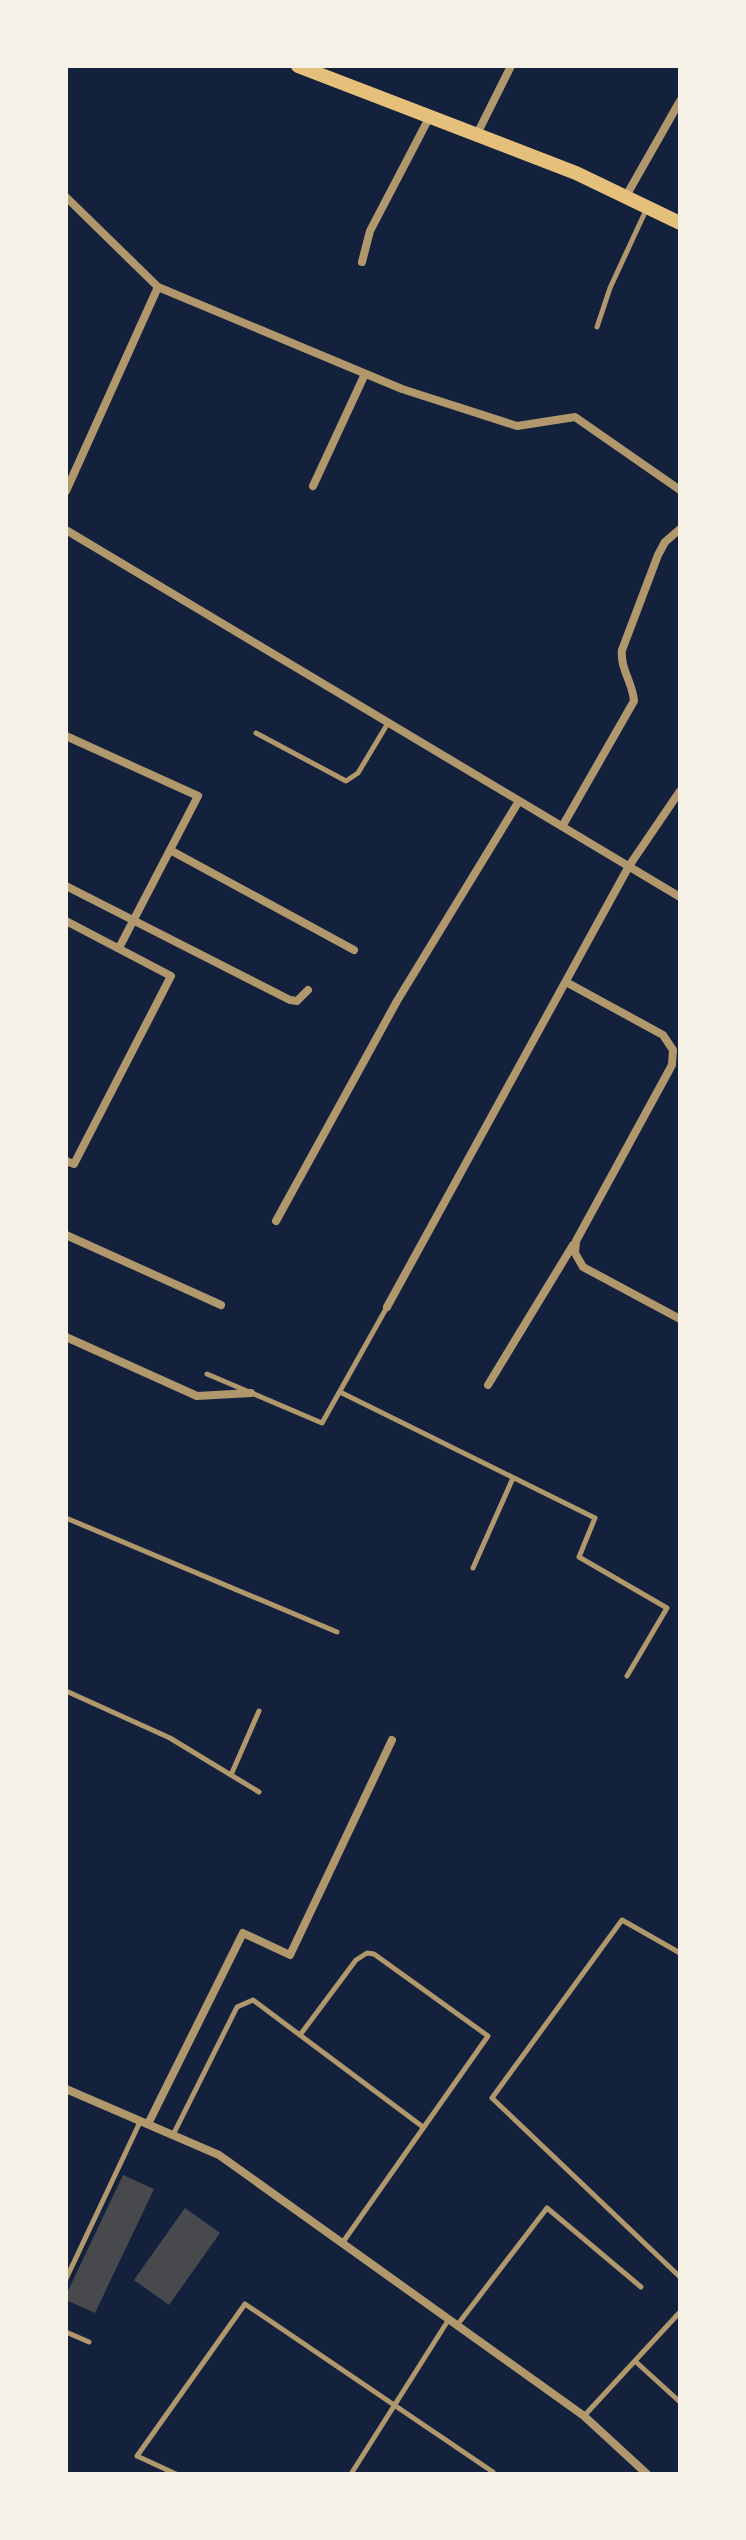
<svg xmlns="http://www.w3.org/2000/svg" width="746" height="2540" viewBox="0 0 746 2540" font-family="'Fira Sans Condensed',sans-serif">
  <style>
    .building { fill: #48494c }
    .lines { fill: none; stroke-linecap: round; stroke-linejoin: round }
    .service { stroke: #b1986c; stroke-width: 5 }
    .minor { stroke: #b1986c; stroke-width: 8 }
    .secondary { stroke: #e5c07b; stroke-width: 14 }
  </style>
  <rect width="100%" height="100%" fill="#14213d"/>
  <path class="building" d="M123,2175L154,2189L95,2313L66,2300V2295Z
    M185,2208L220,2233L169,2305L134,2280Z"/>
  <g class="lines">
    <path class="service" d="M597,327L610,288L647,208
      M256,733L346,781L358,773L388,723
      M207,1374L322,1423L387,1307
      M340,1392L595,1518L579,1557L667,1608L627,1676
      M66,1518L337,1632
      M473,1568L513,1478
      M66,1691L170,1738L259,1792
      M231,1775L259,1711
      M680,1953L622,1920L492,2098L680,2277
      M300,2035L356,1960L367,1953L374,1954L488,2036L343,2242
      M173,2135L237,2007L253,2000L423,2127
      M66,2279L140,2122
      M458,2324L547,2208L641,2287
      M66,2332L89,2342
      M635,2361L680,2402
      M584,2416L680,2312
      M176,2474L137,2456L245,2304L493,2472
      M351,2474L449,2319"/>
    <path class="minor" d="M477,134L511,66
      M626,196L680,101
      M66,197L158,287L66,491
      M362,262L370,231L429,118
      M158,287L402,389L517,426L575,417L680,490
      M313,486L365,374
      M66,530L680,897
      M66,736L198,796L119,948
      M563,825L634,701C633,683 620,669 622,650L658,555L665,542L680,529
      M170,850L354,950
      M66,886L290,1000L297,1001L308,990
      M66,921L171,976L74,1164L66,1161
      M566,982L663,1035L673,1050L672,1065L576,1241L575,1253L583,1267L680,1319
      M276,1221L397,1001L519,801
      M66,1235L221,1305
      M387,1307L629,866L680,791
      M66,1337L197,1396L251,1393
      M488,1385L573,1245
      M66,2089L219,2155L584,2416L647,2474
      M148,2124L243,1933L290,1955L392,1740"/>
    <path class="secondary" d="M298,66L576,173L680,223"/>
  </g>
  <rect width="746" height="2540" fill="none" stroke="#f6f1e7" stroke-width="136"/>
</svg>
